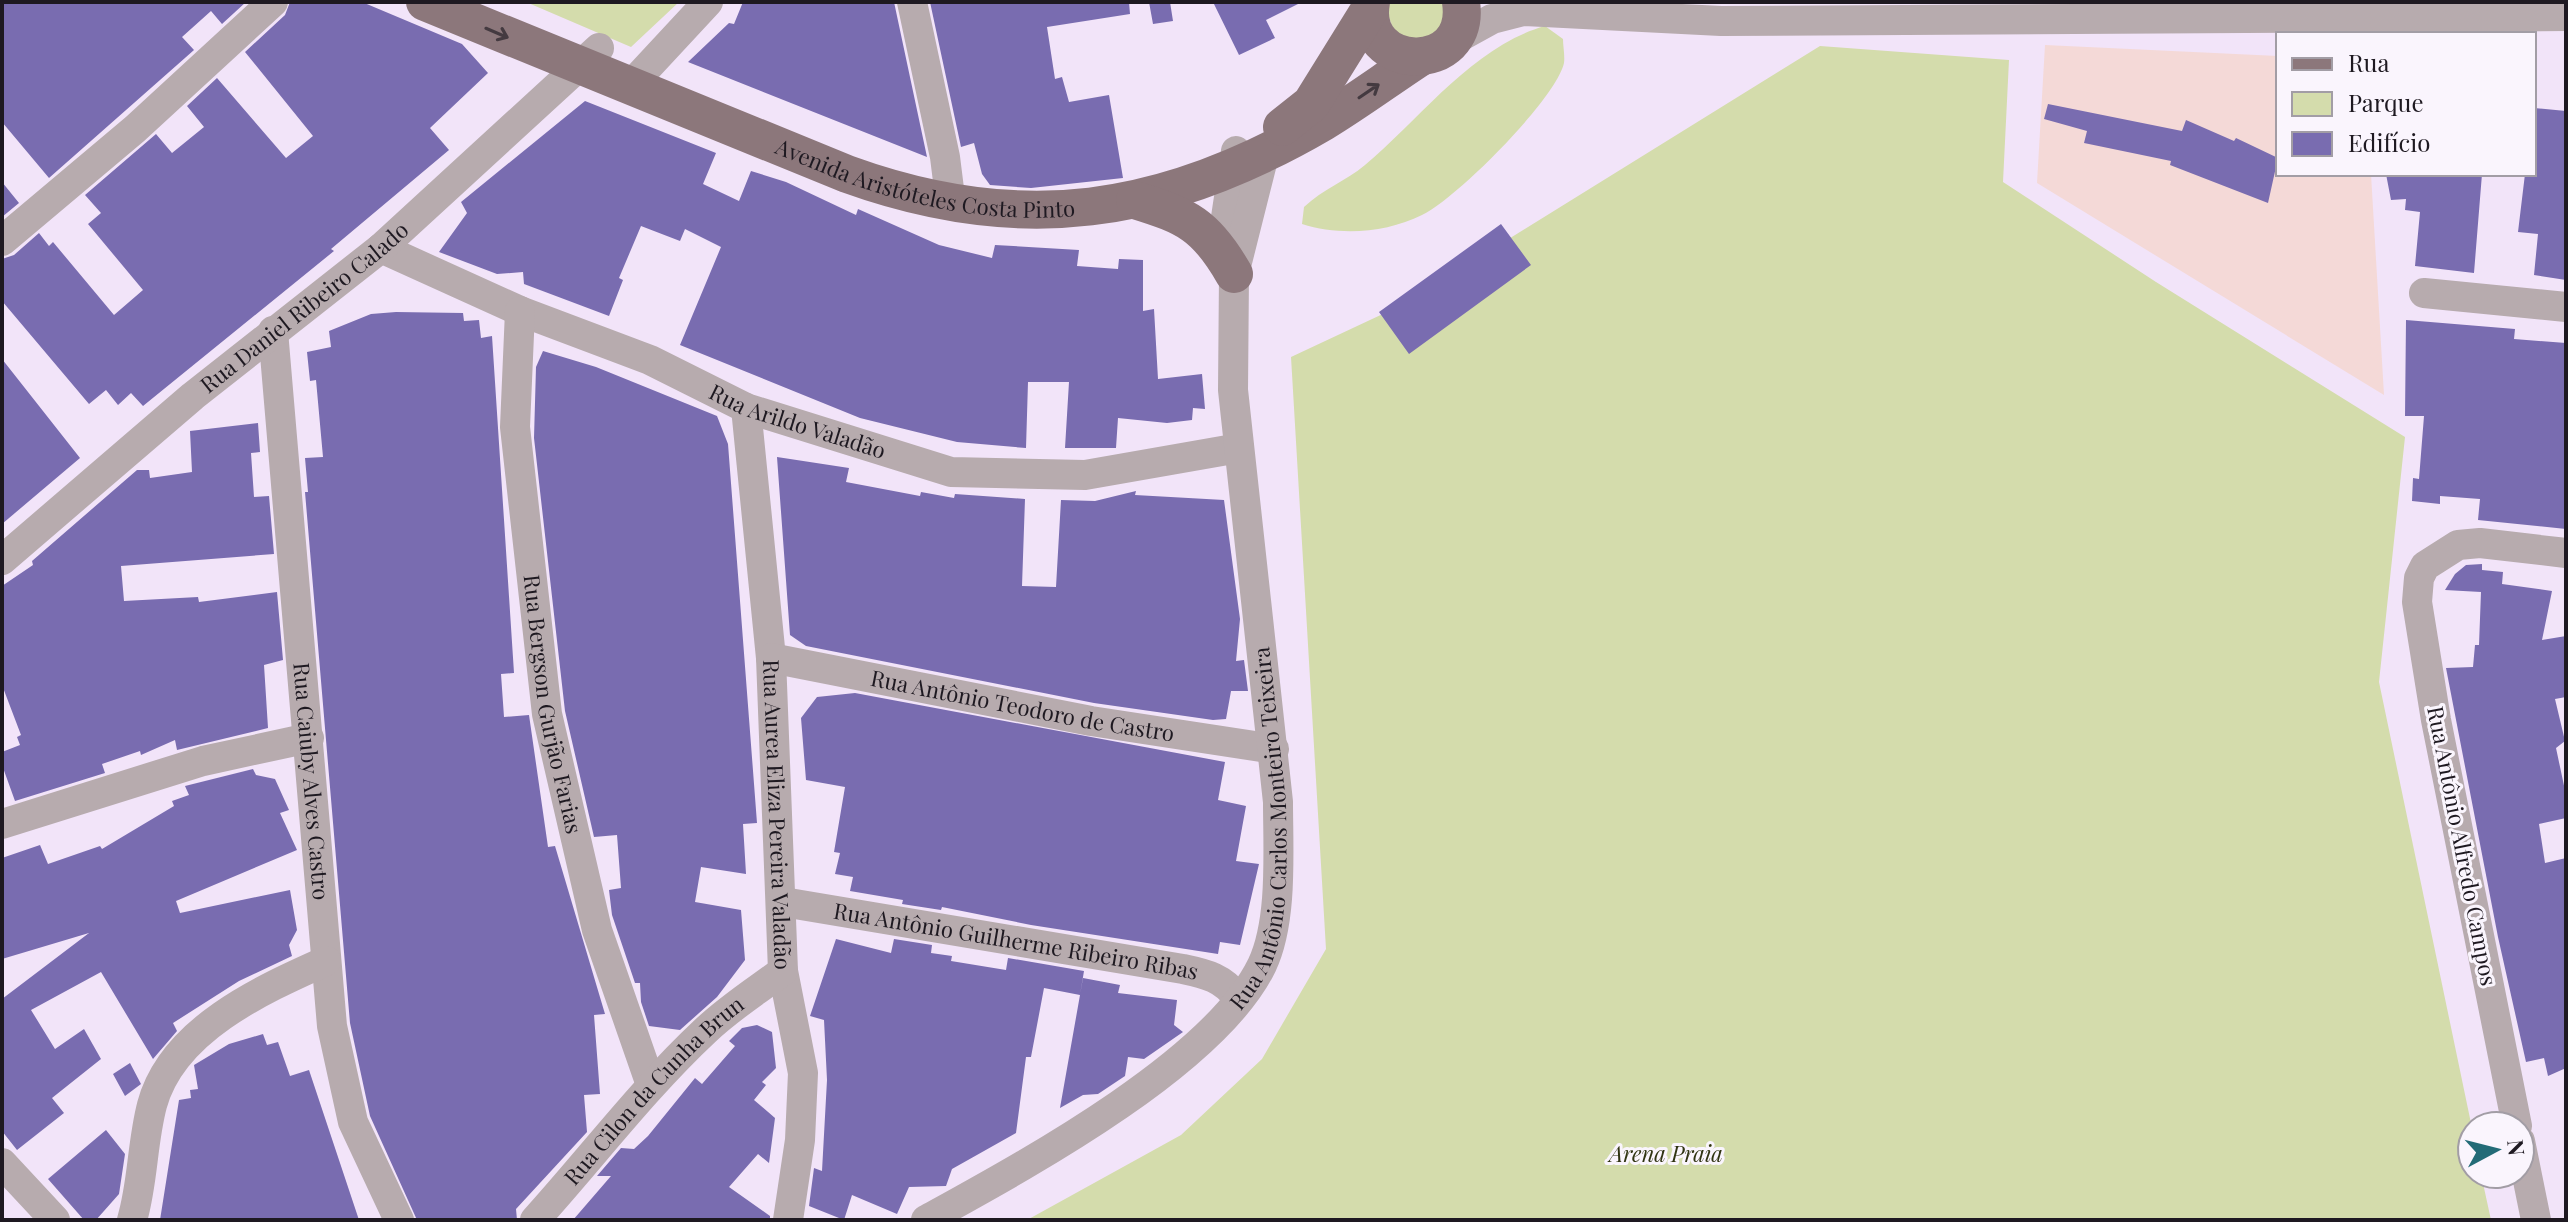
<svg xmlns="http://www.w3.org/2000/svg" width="2568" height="1222" viewBox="0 0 2568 1222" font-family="'Playfair Display',serif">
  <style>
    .education { fill: #f4d9d7 }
    .green { fill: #d4dcac }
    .building { fill: #796cb0 }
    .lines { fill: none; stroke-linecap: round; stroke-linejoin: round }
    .minor { stroke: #b7abae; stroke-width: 30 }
    .major { stroke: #8c777b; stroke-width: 38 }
    .oneway { stroke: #443a40 }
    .labels { text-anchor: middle; stroke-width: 6; stroke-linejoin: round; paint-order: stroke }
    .street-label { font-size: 22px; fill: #1e1921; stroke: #faf5fd }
    .park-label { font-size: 22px; font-style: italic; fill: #303412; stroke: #faf5fd }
  </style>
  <rect width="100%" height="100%" fill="#f2e4f9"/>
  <path class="education" d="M2045,45L2278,56V174H2371L2384,395L2037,183Z"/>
  <path class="green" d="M526,2H679L631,47Z
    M1383,2H1448L1441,38L1399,44Z
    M1545,26L1563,39C1563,46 1565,56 1564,63C1556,99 1456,199 1422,215C1386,233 1340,236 1302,224L1304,207C1323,189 1346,181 1365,165C1420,119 1473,46 1545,26Z
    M1820,46L2009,60L2003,182L2156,282L2405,437L2379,682L2472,1128V1174H2481L2491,1220H1027L1181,1135L1262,1059L1326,949L1291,357L1402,305Z"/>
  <path class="building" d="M2,2H246L222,24L211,11L182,37L194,50L49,178L2,122Z
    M290,2H362L462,44L488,73L430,128L449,150L331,249L334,251L143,406L131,393L118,405L106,390L89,404L2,301V259L14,255L39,233L49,246L53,242L114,315L143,290L88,224L101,213L85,195L156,134L172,153L204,127L187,106L217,78L286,158L313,136L245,52L285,15Z
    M743,2H894L927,157L688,62L729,23L734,24Z
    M930,2H1129L1130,14L1047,27L1055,79L1062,77L1069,102L1109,95L1123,178L1031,188L990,185L982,174L974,143L961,147Z
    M1149,2H1170L1173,21L1153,24Z
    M1213,2H1302L1266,20L1275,38L1239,55Z
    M585,101L716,153L703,184L739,201L751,171L786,182L856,215L858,209L939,245L992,258L995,245L1079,250L1077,266L1118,269L1119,259L1143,260V311L1154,309L1158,379L1202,374L1205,409L1193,408L1192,420L1167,423L1118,418L1116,448H1065L1069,382H1028L1026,448L957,442L860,418L680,345L721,247L685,229L680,241L641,226L619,278L623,280L609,316L524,284L523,272L497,274L439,252L467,213L461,202Z
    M2048,104L2182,131L2186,120L2234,141L2236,138L2278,158L2268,203L2170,165L2171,161L2084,143L2087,131L2044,119Z
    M2534,108L2566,111V280L2534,275L2538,234L2518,232L2525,174H2534Z
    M2386,174H2482L2474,273L2415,266L2420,212L2405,210L2406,199L2391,200Z
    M2,182L19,203L2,217Z
    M1501,224L1531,265L1409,354L1379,312Z
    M396,312L463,313L464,321L479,320L481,338L492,336L514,673L501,674L504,717L529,715L548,847L555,846L605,1014L594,1015L600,1094L584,1095L587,1132L516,1209L517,1220H417L370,1116L350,1023L305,492H308L305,458L323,457L316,380L310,381L307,352L331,347L329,331L371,314Z
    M2406,320L2515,329L2514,339L2566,343V529L2478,520L2480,499L2440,496V504L2412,501L2413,478L2419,479L2424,416H2405Z
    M543,351L596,367L717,416L728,444L757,823L743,824L746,874L701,867L695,902L741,910L745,960L717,997L680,1030L649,1026L641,1002L640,983H635L612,915L609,890L621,888L617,835L594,837L565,711L534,438L536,367Z
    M2,359L80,458L2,524Z
    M258,423L260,452L251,453L254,497L269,496L274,554L121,566L124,601L198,597L199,602L277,592L283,660L264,665L268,728L177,750L175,740L141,755L140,751L102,764L105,773L15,801L2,765V752L20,745L17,737L21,735L2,685V586L33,565L32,561L137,470H149L150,478L192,472L190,431Z
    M777,457L849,468L846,482L920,496L921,492L954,498L955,494L1025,499L1022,586L1056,587L1061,500L1095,501L1136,491L1135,495L1224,500L1240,619L1236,661L1244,660L1248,691H1231L1226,719L1213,720L1094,703L806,646L790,635Z
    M2482,564V570L2503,572L2502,584L2552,591L2542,640L2566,636V697L2555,699L2565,741L2556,748L2566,795V818L2539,824L2545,863L2566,858V1068L2548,1076L2544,1058L2526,1062L2498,937L2446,668L2473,667L2475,645H2479L2481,592L2445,590L2455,574L2466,565Z
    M855,693L1225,762L1218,800L1246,806L1236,861L1259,864L1240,945L1220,942L1218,954L1031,925L942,907L941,910L902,904L903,900L850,891L853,877L835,874L840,853L834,852L845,787L806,780L801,718L817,697Z
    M253,769L256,775L275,779L289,810L280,813L297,850L176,901L180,913L290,890L297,930L289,945L292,956L239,981L173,1023L177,1031L153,1059L101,972L31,1010L55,1049L84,1029L101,1059L52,1098L64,1113L17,1150L2,1131V999L89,933L2,959V858L40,845L48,864L100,846L102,849L174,806L172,801L189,795L185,786Z
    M836,939L891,953L894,939L932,945L931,953L952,956L951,961L1006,970L1008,958L1084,971L1080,995L1044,988L1031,1057H1026L1016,1133L952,1169L946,1186L909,1187L897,1214L852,1195L844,1220L809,1206L814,1168L822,1171L827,1080L824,1020L810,1016Z
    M1083,978L1120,985L1118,993L1177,1000L1174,1025L1183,1032L1144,1059L1128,1057L1125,1076L1098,1094L1083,1095L1060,1108Z
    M757,1025L772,1032L776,1068L762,1082L766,1085L754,1100L775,1118L769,1163L758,1154L729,1187L770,1216V1220H573L611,1176H597L621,1148L634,1149L648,1136L695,1078L702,1084L735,1046L729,1041L742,1028Z
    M263,1034L267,1045L278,1042L290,1076L309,1070L359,1220H160L179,1100L191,1098L190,1090L198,1089L194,1065L229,1044Z
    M130,1063L141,1084L125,1096L113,1074Z
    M106,1130L125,1154L119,1194L96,1220H84L48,1179Z"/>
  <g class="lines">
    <g class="minor">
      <path d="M912,2L945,157L951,205"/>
      <path d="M1452,41L1492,19L1523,11L1721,21L2566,16"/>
      <path d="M630,86L708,2"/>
      <path d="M2,241L135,129L273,2"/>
      <path id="s1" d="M381,248L520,311L650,360L746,408L951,472L1085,475L1239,448"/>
      <path d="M1232,264L1225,224L1236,151"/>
      <path d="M2424,293L2566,307"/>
      <path id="s2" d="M520,311L515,427L547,714L597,930L651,1085"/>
      <path id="s3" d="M273,331L332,1026L353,1122L399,1220"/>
      <path id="s4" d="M746,408L771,658L783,971L803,1073L800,1140L788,1220"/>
      <path id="s5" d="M2,560L193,396L381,248L599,48"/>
      <path id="s6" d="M771,658L1091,721L1274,749"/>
      <path d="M2,824L203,761L309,738"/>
      <path id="s7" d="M783,902L1183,969C1207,974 1223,978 1238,998"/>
      <path d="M2517,1126L2436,720L2417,602L2419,578L2425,566L2458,545L2480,543L2566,553"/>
      <path d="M2520,1141L2536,1220"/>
      <path d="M2,1163L55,1220"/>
      <path d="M132,1220C143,1183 142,1143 152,1105C172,1030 261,990 326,961"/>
      <path id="s8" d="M535,1220C592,1157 643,1089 705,1031C729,1008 756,991 783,971"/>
      <path id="s9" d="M926,1220C1022,1167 1214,1064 1262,965C1283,921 1278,850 1278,802L1233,390L1234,274L1265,151"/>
    </g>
    <g class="major">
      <path id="s10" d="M425,2L847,174C1021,237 1164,215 1323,122C1356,102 1387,79 1419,58"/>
      <path d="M1371,2C1358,72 1472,77 1461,2"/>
      <path d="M1282,127L1311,104L1370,9"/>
      <path d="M1135,200C1187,216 1206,225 1234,274"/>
    </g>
  </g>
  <defs><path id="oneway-shaft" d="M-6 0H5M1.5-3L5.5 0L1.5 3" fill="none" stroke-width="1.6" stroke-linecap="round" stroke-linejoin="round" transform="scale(2)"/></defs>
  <g class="oneway">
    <use href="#oneway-shaft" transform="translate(497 33) rotate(23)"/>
    <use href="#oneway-shaft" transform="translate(1369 91) rotate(-34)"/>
  </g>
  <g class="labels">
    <g class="street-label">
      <text dy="8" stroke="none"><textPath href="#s10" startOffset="534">Avenida Aristóteles Costa Pinto</textPath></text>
      <text dy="8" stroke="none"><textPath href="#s5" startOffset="394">Rua Daniel Ribeiro Calado</textPath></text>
      <text dy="8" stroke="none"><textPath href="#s1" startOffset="452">Rua Arildo Valadão</textPath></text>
      <text dy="8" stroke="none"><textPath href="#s2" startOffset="396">Rua Bergson Gurjão Farias</textPath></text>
      <text dy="8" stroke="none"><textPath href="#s6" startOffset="256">Rua Antônio Teodoro de Castro</textPath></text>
      <text dy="8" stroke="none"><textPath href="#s3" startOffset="452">Rua Caiuby Alves Castro</textPath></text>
      <text dy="8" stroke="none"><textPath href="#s4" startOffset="408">Rua Aurea Eliza Pereira Valadão</textPath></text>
      <text dy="8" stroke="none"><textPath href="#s9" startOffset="562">Rua Antônio Carlos Monteiro Teixeira</textPath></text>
      <text transform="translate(2462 846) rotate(79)" y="8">Rua Antônio Alfredo Campos</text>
      <text dy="8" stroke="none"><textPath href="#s7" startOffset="236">Rua Antônio Guilherme Ribeiro Ribas</textPath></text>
      <text dy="8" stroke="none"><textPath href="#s8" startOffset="176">Rua Cilon da Cunha Brun</textPath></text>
    </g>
    <g class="park-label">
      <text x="1666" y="1162">Arena Praia</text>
    </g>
  </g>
  <rect width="2568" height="1222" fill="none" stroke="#1e1921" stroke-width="8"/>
  <rect x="2276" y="32" width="260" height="144" fill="#faf5fd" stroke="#a29da5" stroke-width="2"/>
  <rect x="2292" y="58" width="40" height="12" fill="#8c777b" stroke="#a29da5" stroke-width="2"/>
  <text x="2348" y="72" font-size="24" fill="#1e1921">Rua</text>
  <rect x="2292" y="92" width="40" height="24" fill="#d4dcac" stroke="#a29da5" stroke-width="2"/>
  <text x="2348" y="112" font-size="24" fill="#1e1921">Parque</text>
  <rect x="2292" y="132" width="40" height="24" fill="#796cb0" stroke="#a29da5" stroke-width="2"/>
  <text x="2348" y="152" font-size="24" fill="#1e1921">Edifício</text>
  <g transform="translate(2496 1150) rotate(83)"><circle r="38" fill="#faf5fd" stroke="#a29da5" stroke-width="2"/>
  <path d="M0-6L14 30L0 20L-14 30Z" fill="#236b77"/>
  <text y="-12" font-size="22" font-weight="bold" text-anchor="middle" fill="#1e1921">N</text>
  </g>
</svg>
